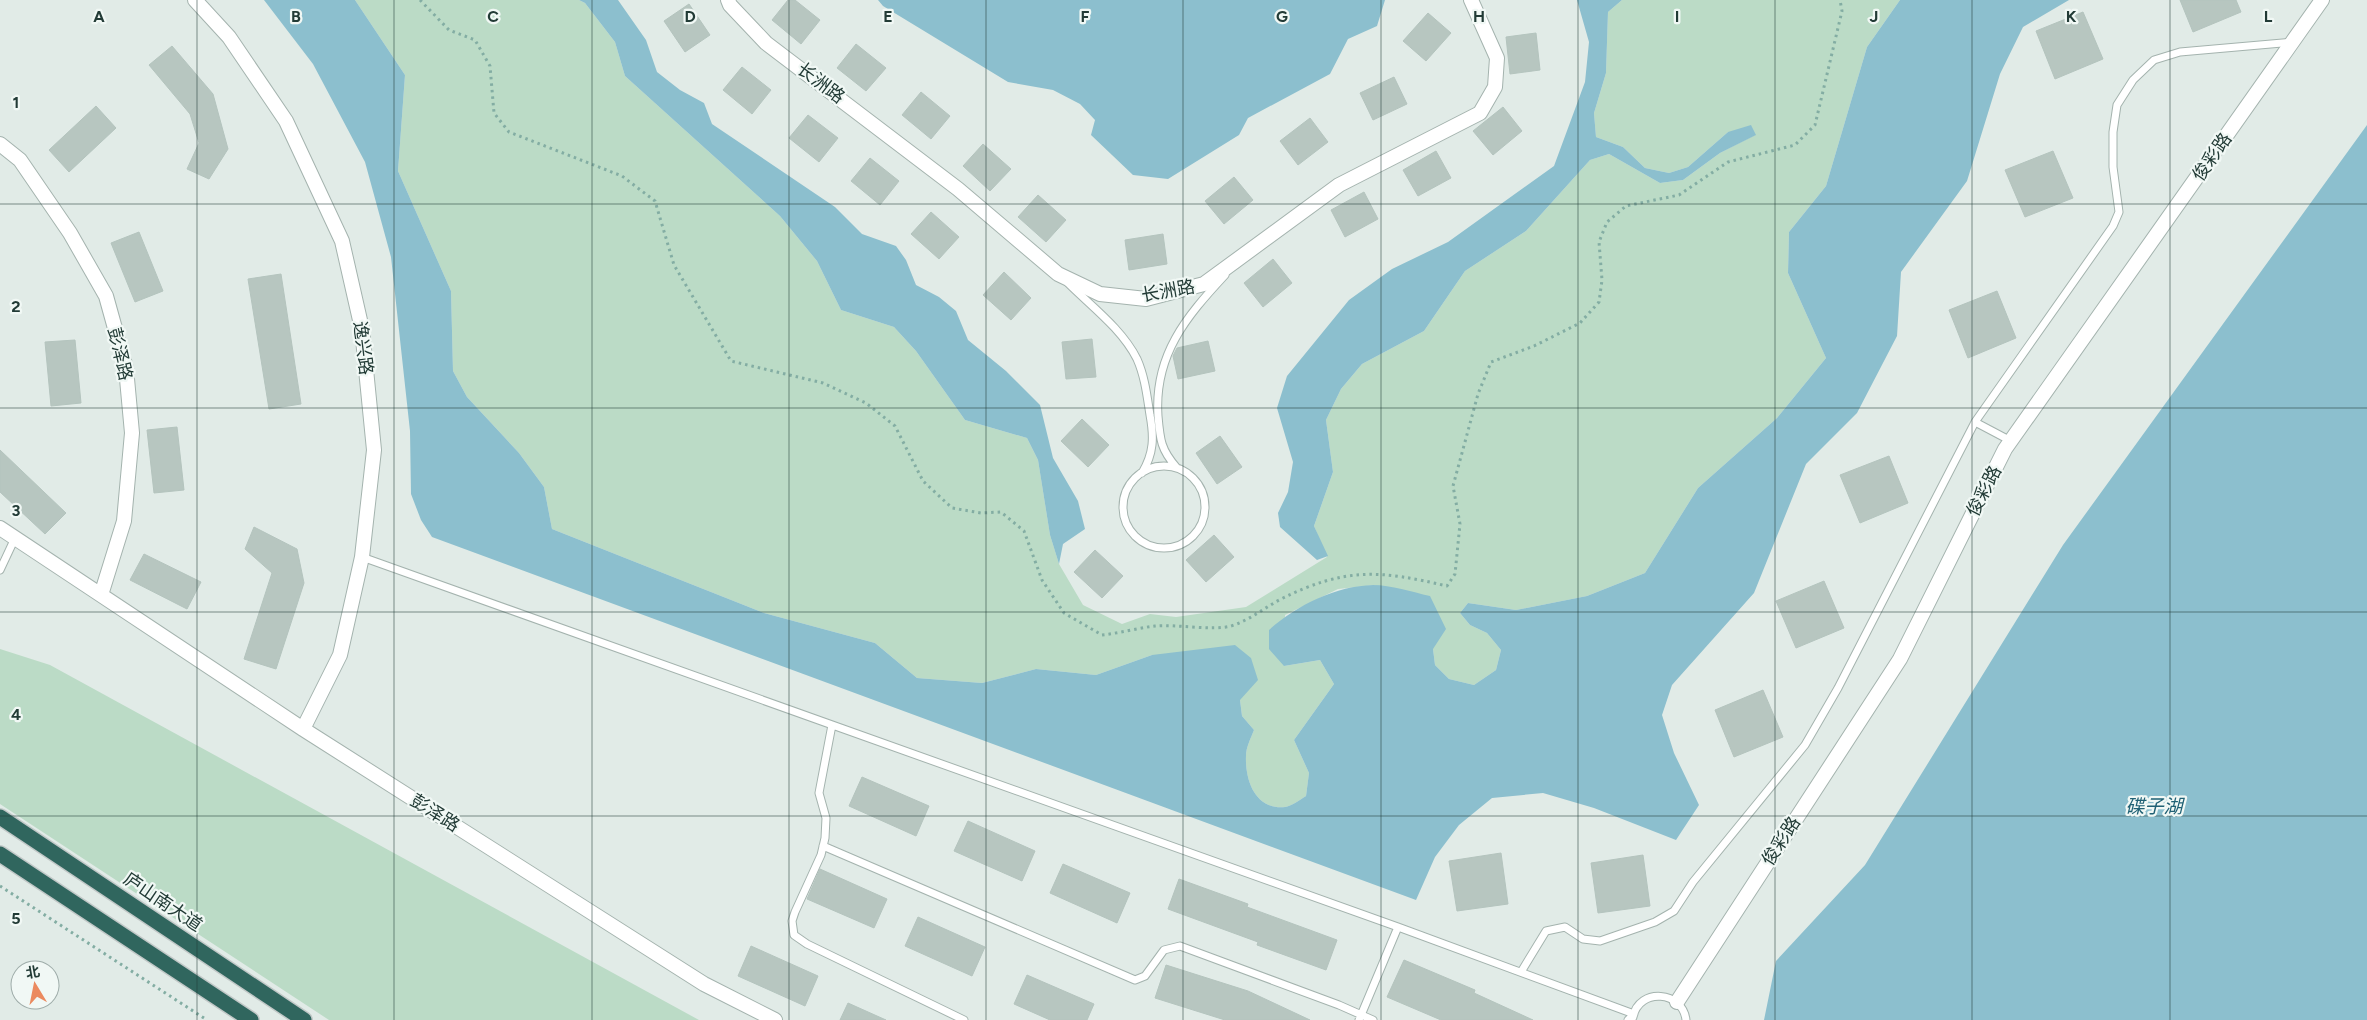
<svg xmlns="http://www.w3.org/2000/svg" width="2367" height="1020" viewBox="0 0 2367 1020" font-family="Figtree,'Noto Sans SC',sans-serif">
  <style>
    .green { fill: #bbdbc6 }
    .water { fill: #8cbfce }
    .building { fill: #b7c6c0; stroke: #b4c4be }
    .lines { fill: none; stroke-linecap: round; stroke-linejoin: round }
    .lane-casing { stroke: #a4b3ae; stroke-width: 9 }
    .street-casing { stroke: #a4b3ae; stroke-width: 16 }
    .highway-casing { stroke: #c1c8c7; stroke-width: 18 }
    .path { stroke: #83ada3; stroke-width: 3; stroke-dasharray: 2.5 4; stroke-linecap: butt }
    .lane { stroke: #fff; stroke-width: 7 }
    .street { stroke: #fff; stroke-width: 14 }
    .highway { stroke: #30665e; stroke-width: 15 }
    .grid { fill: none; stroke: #223b36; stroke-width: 1; stroke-opacity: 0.55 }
    .labels { text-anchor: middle; stroke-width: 4.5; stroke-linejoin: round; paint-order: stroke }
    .street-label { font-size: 18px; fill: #223b36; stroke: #f1f8f5 }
    .water-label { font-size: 19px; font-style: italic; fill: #1f6074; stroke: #f1f8f5 }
    .grid-label { font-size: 16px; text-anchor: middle; font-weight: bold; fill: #223b36; stroke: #f1f8f5; stroke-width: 4.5; stroke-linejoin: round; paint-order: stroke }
  </style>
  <rect width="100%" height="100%" fill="#e1ebe7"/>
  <path class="green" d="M355,0H579L585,3L615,42L625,76L780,216L817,261L841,310L894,327L916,351L965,420L1027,438L1038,460L1050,535L1059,564L1083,605L1122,624L1150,614L1176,617L1246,607L1327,557L1314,526L1333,472L1326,420L1341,389L1362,364L1424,331L1465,271L1526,231L1590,160L1609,154L1660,183L1683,180L1720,153L1755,135L1728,132L1688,167L1669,173L1645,168L1623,147L1596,137L1594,113L1606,73L1608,12L1622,0H1900L1867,47L1826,186L1789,232L1788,273L1826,358L1777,418L1698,488L1645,573L1587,596L1516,610L1468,603L1460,613L1470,625L1487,633L1501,650L1496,670L1474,685L1449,679L1435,665L1433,649L1375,585L1338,589L1285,615L1284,666L1320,660L1334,684L1294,740L1309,773L1306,796C1300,800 1291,806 1285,807C1255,810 1245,780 1246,756C1246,747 1251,738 1254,730L1242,716L1240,700L1152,655L1096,675L1036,669L982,683L917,678L875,643L764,613L552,529L544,487L519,453L467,397L453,371L451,291L398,171L405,75Z
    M0,649L50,665L699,1020H329L0,804Z"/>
  <path class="water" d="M264,0H355L405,75L398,171L451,291L453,371L467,397L519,453L544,487L552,529L764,613L875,643L917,678L982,683L1036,669L1096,675L1152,655L1235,645L1251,658L1258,680L1240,700L1242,716L1254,730C1251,738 1246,747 1246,756C1245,780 1255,810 1285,807C1291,806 1300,800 1306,796L1309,773L1294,740L1334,684L1320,660L1284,666L1269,649V630C1297,605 1336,586 1373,585C1391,585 1412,592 1430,596L1446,629L1433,649L1435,665L1449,679L1474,685L1496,670L1501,650L1487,633L1470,625L1460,613L1468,603L1516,610L1587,596L1645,573L1698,488L1777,418L1826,358L1788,273L1789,232L1826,186L1867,47L1900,0H2069L2023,27L2000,74L1967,181L1901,272L1897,336L1857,413L1806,464L1754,593L1672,685L1662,715L1674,753L1699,805L1676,840L1594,808L1543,793L1492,798L1459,825L1435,857L1416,900L432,537L421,520L411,494L410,431L391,257L365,162L313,64Z
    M579,0H618L646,40L657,72L680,90L704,103L712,124L835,207L862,234L896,246L906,260L916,285L939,297L956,311L968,340L1006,371L1040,405L1053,458L1078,501L1085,529L1063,544L1059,564L1050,535L1038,460L1027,438L965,420L916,351L894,327L841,310L817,261L780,216L625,76L615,42L585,3Z
    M878,0H1385L1377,26L1348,39L1330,74L1248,118L1239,135L1168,179L1133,175L1091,135L1095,120L1080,104L1053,90L1008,82L883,6Z
    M1577,0H1622L1608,12L1606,73L1594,113L1596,137L1623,147L1645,168L1669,173L1688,167L1728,132L1751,125L1756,135L1720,153L1683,180L1660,183L1609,154L1590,160L1526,231L1465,271L1424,331L1362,364L1341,389L1326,420L1333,472L1314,526L1328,556L1317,560L1280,527L1278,513L1288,492L1293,462L1277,408L1287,376L1349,300L1392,269L1448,242L1554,166L1585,82L1589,42Z
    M2367,125V1020H1764L1776,961L1865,865L2063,545Z"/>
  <path class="building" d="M788,0H795L820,20L801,44L772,20Z
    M2180,0H2236L2241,12L2193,32Z
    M689,4L710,35L685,52L664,21Z
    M2083,12L2103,59L2055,79L2036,31Z
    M1428,13L1451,33L1426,61L1403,41Z
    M1536,33L1540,70L1510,74L1506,37Z
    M856,44L886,68L866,91L837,68Z
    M172,46L213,94L228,149L209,179L187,169L199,143L190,114L149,65Z
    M742,67L771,90L752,114L723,90Z
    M1394,77L1407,104L1373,120L1360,93Z
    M921,92L950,116L931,139L902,115Z
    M96,106L116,128L69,172L49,150Z
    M1503,107L1522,131L1493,155L1473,131Z
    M808,115L838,138L819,162L789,138Z
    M1310,118L1328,142L1298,165L1280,141Z
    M983,144L1011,169L990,191L963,166Z
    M1436,151L1451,178L1418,196L1403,170Z
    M2053,151L2073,198L2025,217L2005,170Z
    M870,158L899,181L880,205L851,181Z
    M1234,177L1253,200L1224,224L1205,201Z
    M1364,192L1378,219L1345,237L1331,210Z
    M1038,195L1066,220L1046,242L1018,217Z
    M931,212L959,237L939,259L911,234Z
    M139,232L163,291L135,302L111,243Z
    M1163,234L1167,264L1129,270L1125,240Z
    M1273,259L1292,283L1263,307L1244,283Z
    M1004,272L1031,298L1011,320L983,295Z
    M281,274L301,404L269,409L248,279Z
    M1997,291L2016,338L1968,358L1949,310Z
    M1092,339L1096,377L1066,379L1062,342Z
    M75,340L81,403L51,406L45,342Z
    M1208,341L1215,371L1178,379L1173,356L1177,348Z
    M1082,419L1109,445L1088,467L1061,441Z
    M177,427L184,490L154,493L147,430Z
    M1220,436L1242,467L1217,484L1196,453Z
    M0,450L66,513L45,534L0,492Z
    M1889,456L1908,503L1860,523L1840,475Z
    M254,527L297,549L304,583L276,669L244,659L272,573L245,549Z
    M1214,535L1234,557L1206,582L1186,560Z
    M1095,550L1123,576L1102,598L1074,572Z
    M144,554L201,582L187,609L130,580Z
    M1824,581L1844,628L1796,648L1776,601Z
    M1763,690L1783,737L1734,757L1715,710Z
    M862,777L929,806L916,836L849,806Z
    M968,821L1035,851L1022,881L954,851Z
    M1501,853L1508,904L1457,911L1449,861Z
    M1643,855L1650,906L1598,913L1591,863Z
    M1063,864L1130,893L1117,923L1050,893Z
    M820,869L887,899L874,928L807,899Z
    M1179,879L1248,904L1247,907L1337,940L1326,970L1257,945L1258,942L1168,909Z
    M918,917L985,947L972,976L905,946Z
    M751,946L818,976L805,1006L738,976Z
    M1404,960L1475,990L1474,993L1533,1020H1441L1387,997Z
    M1166,965L1248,991L1310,1020H1225L1155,998Z
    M1027,975L1094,1004L1087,1020H1050L1014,1004Z
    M848,1003L886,1020H840Z"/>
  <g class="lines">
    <g class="lane-casing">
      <path id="lane" d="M1068,283C1091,306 1122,329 1137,359C1145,377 1147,396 1150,415C1154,437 1154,453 1142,473
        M1975,422L2011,441
        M1123 507a41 41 0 1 1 82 0a41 41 0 1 1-82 0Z
        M1177,468C1161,450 1160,440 1158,416C1154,355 1186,317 1225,275
        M362,557L1398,927L1634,1014L1628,1020
        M0,570L15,538
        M832,725L819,793L826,818L825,838L821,855L795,912L792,921L794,935L807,944L964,1020
        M823,846L1135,980L1145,976L1164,950L1180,946L1339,1005L1373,1020
        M1521,972L1546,931L1565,927L1583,939L1600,941L1655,922L1674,911L1693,882L1805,745L1838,688L1975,422L2113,226L2119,212L2113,167V132L2117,105L2133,80L2154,60L2180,52L2293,42
        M1633,1017C1639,987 1683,991 1686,1020
        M1359,1020L1398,927"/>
    </g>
    <g class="street-casing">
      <path id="street" d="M195,0L229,37L286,121L342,241L362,329L374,450L362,557L340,655L303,729
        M728,0L730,5L766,43L958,189L1058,274L1100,294L1146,299L1204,284L1339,185L1480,113L1495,87L1497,58L1471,0
        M0,144L20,160L70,233L106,296L126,368L132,433L124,521L101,595
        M0,528L303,729L704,984L775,1020
        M1677,1002L1900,659L2005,449L2322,0"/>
    </g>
    <g class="highway-casing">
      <path id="highway" d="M0,817L304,1020
        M0,854L251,1020"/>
    </g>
    <path class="path" d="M420,0L449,30L475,40L490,66L494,113L509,132L622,176L655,201L674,265L731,361L823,383L866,403L895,426L923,481L952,508L981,513L1001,512L1024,531L1042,580L1064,613L1102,635C1120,633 1138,628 1155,626C1177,624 1212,631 1231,626C1250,620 1264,608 1281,599C1346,567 1379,570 1447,586L1455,574L1460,524L1453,486L1478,394L1491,362L1534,346L1580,323L1599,302L1602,280L1599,242L1607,222L1626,206L1679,195L1728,162L1795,145L1815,125L1842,11L1840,0
      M0,886L207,1020"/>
    <use href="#lane" class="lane"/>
    <use href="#street" class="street"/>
    <use href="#highway" class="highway"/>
  </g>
  <path class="grid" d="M197,0V1020M394,0V1020M592,0V1020M789,0V1020M986,0V1020M1183,0V1020M1381,0V1020M1578,0V1020M1775,0V1020M1972,0V1020M2170,0V1020M0,204H2367M0,408H2367M0,612H2367M0,816H2367"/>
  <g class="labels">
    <g class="street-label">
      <text transform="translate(821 83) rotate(37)" y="6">长洲路</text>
      <text transform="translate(2212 157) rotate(-55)" y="6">俊彩路</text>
      <text transform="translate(1168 291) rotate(-10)" y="6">长洲路</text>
      <text transform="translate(363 348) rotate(83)" y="6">逸兴路</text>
      <text transform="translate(120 354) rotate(77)" y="6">彭泽路</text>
      <text transform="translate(1984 491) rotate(-63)" y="6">俊彩路</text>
      <text transform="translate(435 813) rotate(32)" y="6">彭泽路</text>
      <text transform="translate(1781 841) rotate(-57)" y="6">俊彩路</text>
      <text transform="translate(163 902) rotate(34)" y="6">庐山南大道</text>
    </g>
    <g class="water-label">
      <text x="2154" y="813">碟子湖</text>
    </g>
  </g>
  <g class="grid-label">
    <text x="99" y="22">A</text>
    <text x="296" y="22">B</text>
    <text x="493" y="22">C</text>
    <text x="690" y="22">D</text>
    <text x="888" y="22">E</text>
    <text x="1085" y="22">F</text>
    <text x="1282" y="22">G</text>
    <text x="1479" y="22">H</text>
    <text x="1677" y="22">I</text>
    <text x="1874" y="22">J</text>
    <text x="2071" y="22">K</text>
    <text x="2268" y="22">L</text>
    <text x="16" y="108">1</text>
    <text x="16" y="312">2</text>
    <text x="16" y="516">3</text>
    <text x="16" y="720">4</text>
    <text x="16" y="924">5</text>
  </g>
  <g transform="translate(35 985) rotate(350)"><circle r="24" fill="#f1f8f5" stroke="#9eaca9"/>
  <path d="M0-4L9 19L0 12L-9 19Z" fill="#eb8a5f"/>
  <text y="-8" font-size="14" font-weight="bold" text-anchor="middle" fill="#223b36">北</text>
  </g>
</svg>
